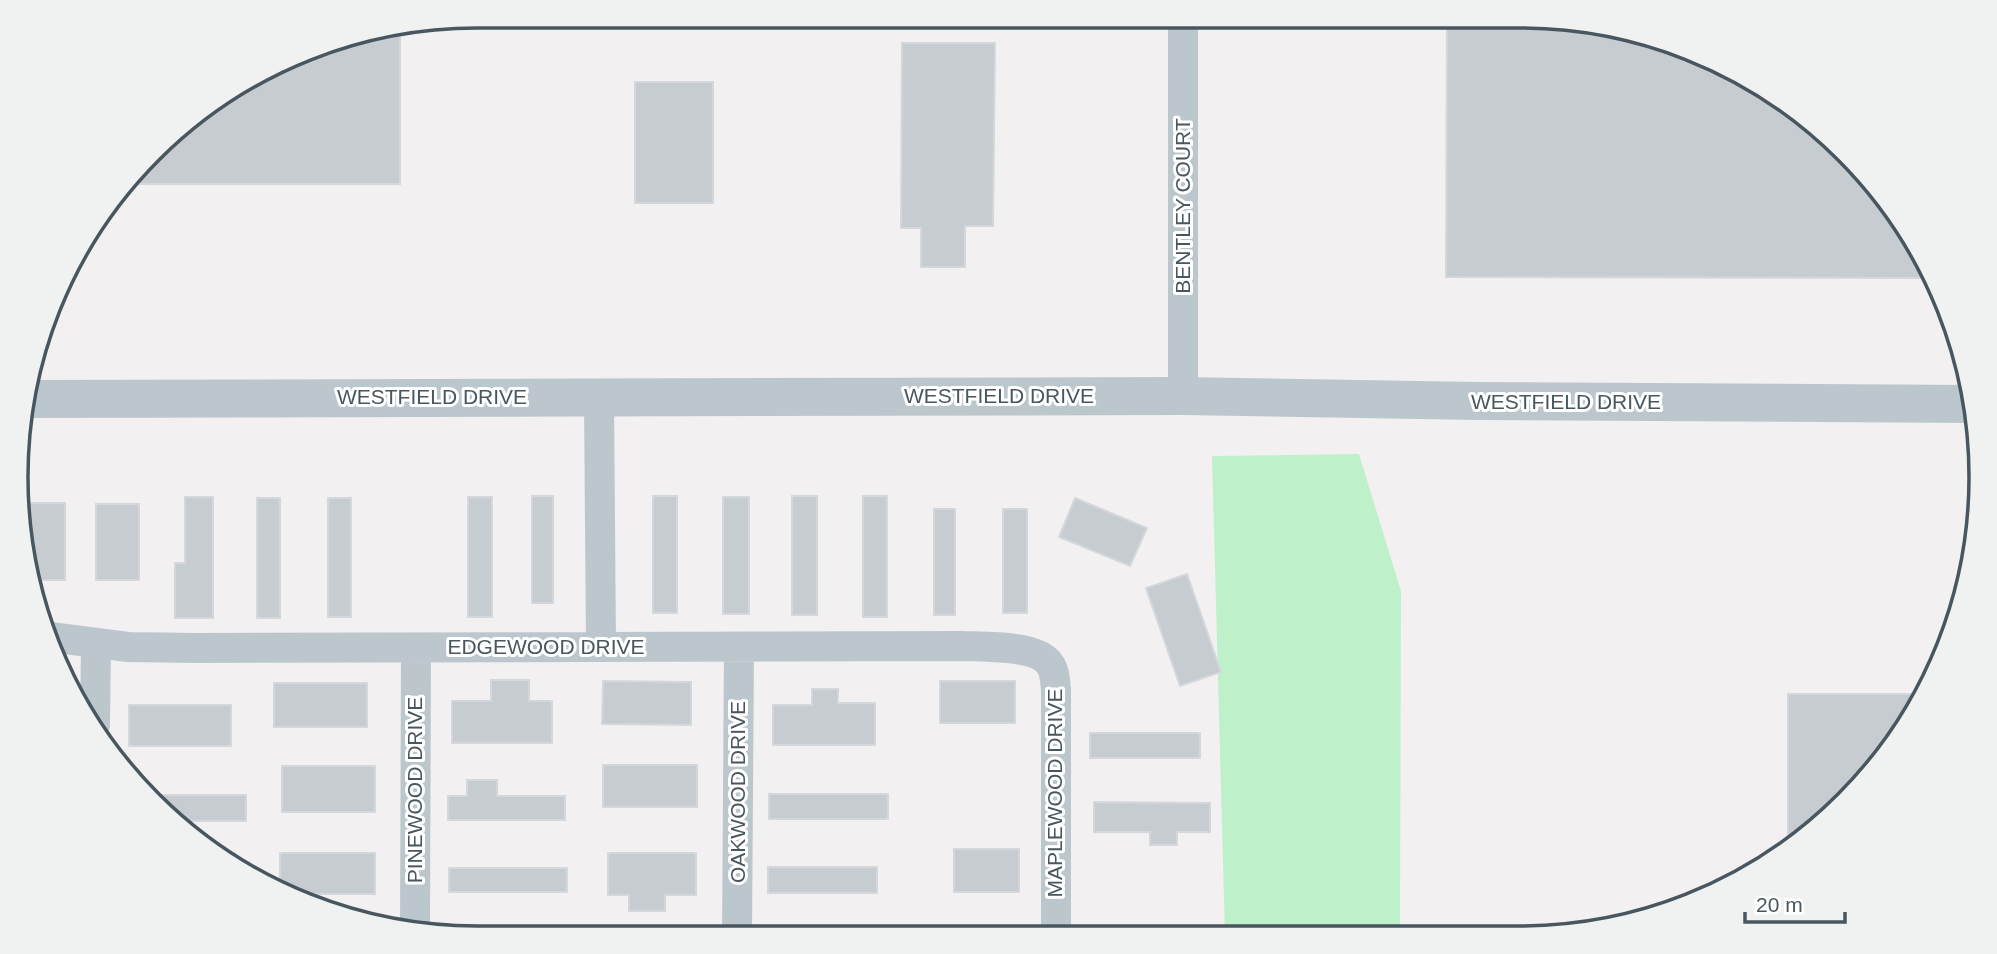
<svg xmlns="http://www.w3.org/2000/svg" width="1997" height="954" viewBox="0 0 1997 954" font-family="Helvetica,sans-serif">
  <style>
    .green { fill: #bef1ca }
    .building { fill: #c7ccd0; stroke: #d4d8dc; stroke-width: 2 }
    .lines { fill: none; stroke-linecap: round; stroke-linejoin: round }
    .minor { stroke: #bcc7cd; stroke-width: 30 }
    .tertiary { stroke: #bcc7cd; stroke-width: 38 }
    .labels { text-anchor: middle; stroke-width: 6; stroke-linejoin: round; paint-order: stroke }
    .street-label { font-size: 21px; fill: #48575f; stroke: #fff }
    .rim { fill: none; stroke: #48575f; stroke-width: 3.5 }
  </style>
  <rect width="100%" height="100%" fill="#f3f0f1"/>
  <path class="green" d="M1359,454L1401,591L1400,935L1225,936L1212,456Z"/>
  <path class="building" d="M1447,16H1520L1610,25L1697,51L1777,94L1846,151L1904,221L1934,278L1446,277Z
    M400,29V184H128L196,111L328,40Z
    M902,43H995L993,226H965V267H921V228H901Z
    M635,82H713V203H635Z
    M532,496H553V603H532Z
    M653,496H677V613H653Z
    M792,496H817V615H792Z
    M863,496H887V617H863Z
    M185,497H213V618H175V563H185Z
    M468,497H492V617H468Z
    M723,497H749V614H723Z
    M257,498H280V618H257Z
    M328,498H351V617H328Z
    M1075,498L1147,528L1130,566L1059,537Z
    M25,503H65V580H33L25,554Z
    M96,504H139V580H96Z
    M934,509H955V615H934Z
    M1003,509H1027V613H1003Z
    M1187,574L1221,672L1180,686L1146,588Z
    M491,680H529V701H552V743H452V701H491Z
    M603,681L691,682V725L602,724Z
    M940,681H1015V723H940Z
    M274,683H367V727H274Z
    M812,689H838V703H875V745H773V705H812Z
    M1788,694H1923L1886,758L1801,843L1788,850Z
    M129,705H231V746H129Z
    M1090,733H1200V758H1090Z
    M603,765H697V807H603Z
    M282,766H375V812H282Z
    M467,780H497V796H565V820H448V796H467Z
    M769,794H888V819H769Z
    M145,795H246V821H173Z
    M1094,802L1210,803V832H1177V845H1150V832H1094Z
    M954,849H1019V892H954Z
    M280,853H375V894H284L280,892Z
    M608,853H696V895H665V911H629V895H608Z
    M768,867H877V893H768Z
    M449,868H567V892H449Z"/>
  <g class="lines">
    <path class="minor" d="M1183,16V396
      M599,397L601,647
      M50,637L128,647L196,648L963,646C983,647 1036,645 1049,663C1055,670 1055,681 1056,690V936
      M95,725L96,643
      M415,932L416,648
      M737,937L739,647"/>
    <path class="tertiary" d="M24,399L1183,396L1478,401L1974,404"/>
  </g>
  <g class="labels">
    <g class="street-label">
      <text transform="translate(1183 206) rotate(-90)" y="7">BENTLEY COURT</text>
      <text x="999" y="403">WESTFIELD DRIVE</text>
      <text x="432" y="404">WESTFIELD DRIVE</text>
      <text x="1566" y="409">WESTFIELD DRIVE</text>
      <text x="546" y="654">EDGEWOOD DRIVE</text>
      <text transform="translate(415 790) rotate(-90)" y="7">PINEWOOD DRIVE</text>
      <text transform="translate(738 792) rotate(-90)" y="7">OAKWOOD DRIVE</text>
      <text transform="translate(1055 793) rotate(-90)" y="7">MAPLEWOOD DRIVE</text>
    </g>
  </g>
  <path d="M0 0H1997V954H0ZM477 28H1520A449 449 0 0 1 1969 477V477A449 449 0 0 1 1520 926H477A449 449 0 0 1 28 477V477A449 449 0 0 1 477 28Z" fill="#f0f2f2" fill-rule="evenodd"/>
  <path class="rim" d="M477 28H1520A449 449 0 0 1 1969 477V477A449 449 0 0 1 1520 926H477A449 449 0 0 1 28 477V477A449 449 0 0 1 477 28Z"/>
  <path d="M1745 912v10h100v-10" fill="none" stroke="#48575f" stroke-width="3.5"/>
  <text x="1756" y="912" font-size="21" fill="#48575f" stroke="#ffffff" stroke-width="5" paint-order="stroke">20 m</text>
</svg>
